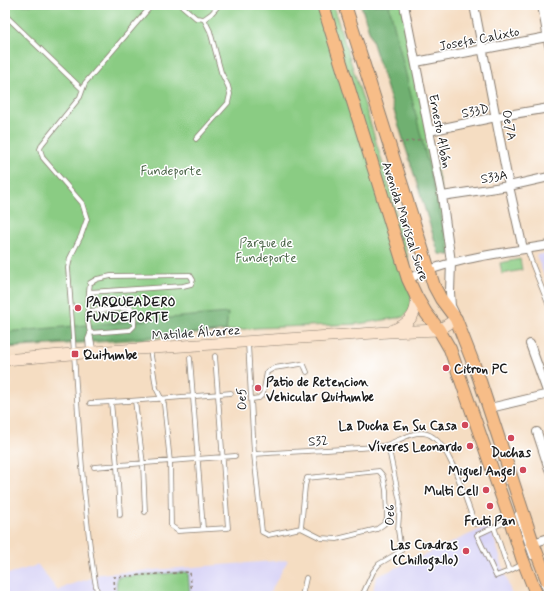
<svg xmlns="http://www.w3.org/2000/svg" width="554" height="601" viewBox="0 0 554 601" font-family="Mynerve,sans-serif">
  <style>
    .built { fill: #dad6f7 }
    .green { fill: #8acc83; stroke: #537450 }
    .forest { fill: #6fb071; stroke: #466646 }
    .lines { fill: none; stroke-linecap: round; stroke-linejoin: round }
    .lane-casing { stroke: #887c6f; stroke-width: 5.5 }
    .street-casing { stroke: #887c6f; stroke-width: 10 }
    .secondary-casing { stroke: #887c6f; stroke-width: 12 }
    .primary-casing { stroke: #887c6f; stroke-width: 14 }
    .path { stroke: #887c6f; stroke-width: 1.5; stroke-dasharray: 3 3; stroke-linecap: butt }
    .lane { stroke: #fff; stroke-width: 4 }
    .street { stroke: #fff; stroke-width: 8 }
    .secondary { stroke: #fce5cf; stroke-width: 11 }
    .primary { stroke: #f7bd88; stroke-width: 12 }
    .poi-dot { fill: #d1495b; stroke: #fff; stroke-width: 1.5 }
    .labels { text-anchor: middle; stroke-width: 3; stroke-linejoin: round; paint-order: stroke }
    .street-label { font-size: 13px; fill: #1c1c1c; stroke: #fff }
    .park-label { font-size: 13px; fill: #486245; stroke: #fff }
    .poi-label { font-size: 13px; font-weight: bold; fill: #1c1c1c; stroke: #fff; text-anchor: end }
  </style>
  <rect width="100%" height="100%" fill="#fff"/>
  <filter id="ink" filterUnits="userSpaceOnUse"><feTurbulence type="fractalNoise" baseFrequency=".025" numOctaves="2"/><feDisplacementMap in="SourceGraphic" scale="8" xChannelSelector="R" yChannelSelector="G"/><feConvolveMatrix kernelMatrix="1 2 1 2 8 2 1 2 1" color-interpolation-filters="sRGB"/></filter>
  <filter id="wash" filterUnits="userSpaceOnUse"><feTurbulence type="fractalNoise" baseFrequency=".012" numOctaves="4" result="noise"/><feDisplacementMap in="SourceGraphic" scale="16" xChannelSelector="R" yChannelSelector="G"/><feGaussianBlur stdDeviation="0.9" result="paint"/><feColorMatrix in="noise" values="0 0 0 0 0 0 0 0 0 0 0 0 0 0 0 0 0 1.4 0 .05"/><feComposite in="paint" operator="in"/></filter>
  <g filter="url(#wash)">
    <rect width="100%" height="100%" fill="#f5ddc2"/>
    <path class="built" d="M549,253V288L536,255Z
      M490,525L512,596H372L376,577Z
      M288,560L268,596H5V575L38,565L58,591L69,585L92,578L99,574Z"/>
    <path class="green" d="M5,5H333C354,74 378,142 396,212C404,243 415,274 413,307L403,317L358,324L256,328L147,339L5,348Z
      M361,5H403L454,253L450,255L439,254Z
      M520,259L522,270L502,274L500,263Z
      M188,572L190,596H116L117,577Z"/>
    <path class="forest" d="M361,5H389L450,255L439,254Z
      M228,313L226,331L5,347V332Z"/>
  </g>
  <g filter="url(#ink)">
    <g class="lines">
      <g class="lane-casing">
        <path id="lane" d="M181,5L196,18L204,19L211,14L219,5
          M5,15L82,89
          M196,139L228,103L230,94L228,86L221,72L210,31L204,19
          M527,249L533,266L549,306
          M89,292L183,286L191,284L193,280L190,275L111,276L97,279L90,283C88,299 86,317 90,333C91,339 93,345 93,352
          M88,311L130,308C136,312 134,319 134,326L130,330L90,333
          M248,343L254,454L262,532L268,535L301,528L321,538L337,539L377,529L384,524L387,519L386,490L383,476L379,471L307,478L305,486L301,528
          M150,349L156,388L164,404L170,462L171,526L178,531L228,528L215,356
          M89,351L88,339L90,334
          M190,358L203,529
          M252,399L259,398L263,394L267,372L274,368L301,364L304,365L307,372
          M135,401L143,464L145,512
          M111,402L117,466L120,515
          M90,403C137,401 184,397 231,393
          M254,454C283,452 313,451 342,449C355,448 369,448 382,446C398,443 418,425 433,437C452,450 466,502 475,524
          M94,467L235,456
          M517,514L532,557
          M494,527L509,571L496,576L477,535L509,520
          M509,571L523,564
          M543,585L548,596
          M98,596C90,561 88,526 84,490C77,416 74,342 68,268L70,258L81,236L87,219L82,203L43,158L40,149L42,144L80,97L85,83L152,5
          M302,596L306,578
          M362,596L373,572L379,564L401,551L398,530L400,502L389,450L383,446"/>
      </g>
      <g class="street-casing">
        <path id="street" d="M404,5L442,196L451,262L450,292L451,306L454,312
          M474,5L509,186L523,249
          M542,5L549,45
          M416,62L547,37
          M429,131L496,117L549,108
          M442,196L509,186L549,177
          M408,279C449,258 504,253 549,245
          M530,344L548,394
          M490,408L549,394
          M537,432L549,469
          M533,543L549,538"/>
      </g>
      <g class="secondary-casing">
        <path id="secondary" d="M393,330C409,324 418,314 416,296
          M5,360L94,352L389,332L439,330L456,319"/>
      </g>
      <g class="primary-casing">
        <path id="primary" d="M323,5L408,279L416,296L426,313L439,330L450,349L510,520L522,558L537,596
          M345,5L434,286L441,299L456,319L479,378L533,543L549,585"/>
      </g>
      <path class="path" d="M399,143L423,139
        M115,596L114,577L190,572L192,596"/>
      <use href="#lane" class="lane"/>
      <use href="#street" class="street"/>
      <use href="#secondary" class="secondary"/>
      <use href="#primary" class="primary"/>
    </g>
  </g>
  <g class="poi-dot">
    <circle cx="78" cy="308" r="4"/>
    <rect x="71" y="350" width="8" height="8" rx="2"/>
    <circle cx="446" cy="368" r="4"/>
    <circle cx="258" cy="388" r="4"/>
    <circle cx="465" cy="425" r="4"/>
    <circle cx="511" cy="438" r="4"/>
    <circle cx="470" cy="446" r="4"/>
    <circle cx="523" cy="470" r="4"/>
    <circle cx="486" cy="490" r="4"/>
    <circle cx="490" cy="506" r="4"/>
    <circle cx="466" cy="551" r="4"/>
  </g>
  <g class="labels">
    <g class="street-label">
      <text transform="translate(479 38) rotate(-11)" y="5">Josefa Calixto</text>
      <text transform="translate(475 110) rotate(-12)" y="5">S33D</text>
      <text transform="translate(510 125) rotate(79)" y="5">Oe7A</text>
      <text transform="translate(441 131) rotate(79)" y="5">Ernesto Albán</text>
      <text transform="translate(494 176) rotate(-10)" y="5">S33A</text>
      <text transform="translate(406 221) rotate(72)" y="5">Avenida Mariscal Sucre</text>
      <text transform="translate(196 332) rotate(-4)" y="5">Matilde Álvarez</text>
      <text transform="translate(241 399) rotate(-93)" y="5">Oe5</text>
      <text transform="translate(318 440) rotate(-4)" y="5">S32</text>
      <text transform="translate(389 515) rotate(-89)" y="5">Oe6</text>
    </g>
    <g class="park-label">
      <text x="171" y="175">Fundeporte</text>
      <text x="266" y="247">Parque de<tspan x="266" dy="15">Fundeporte</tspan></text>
    </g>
    <g class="poi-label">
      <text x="86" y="306" text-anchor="start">PARQUEADERO<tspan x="86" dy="15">FUNDEPORTE</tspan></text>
      <text x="83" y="359" text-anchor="start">Quitumbe</text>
      <text x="454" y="373" text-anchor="start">Citron PC</text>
      <text x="266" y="386" text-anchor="start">Patio de Retencion<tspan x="266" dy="15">Vehicular Quitumbe</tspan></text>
      <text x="457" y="430">La Ducha En Su Casa</text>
      <text x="462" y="451">Víveres Leonardo</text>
      <text x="511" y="457" text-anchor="middle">Duchas</text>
      <text x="515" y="475">Miguel Angel</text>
      <text x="478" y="495">Multi Cell</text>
      <text x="490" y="525" text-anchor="middle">Fruti Pan</text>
      <text x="458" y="549">Las Cuadras<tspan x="458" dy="15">(Chillogallo)</tspan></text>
    </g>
  </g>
  <rect width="554" height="601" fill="none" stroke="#fff" stroke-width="20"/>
</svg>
